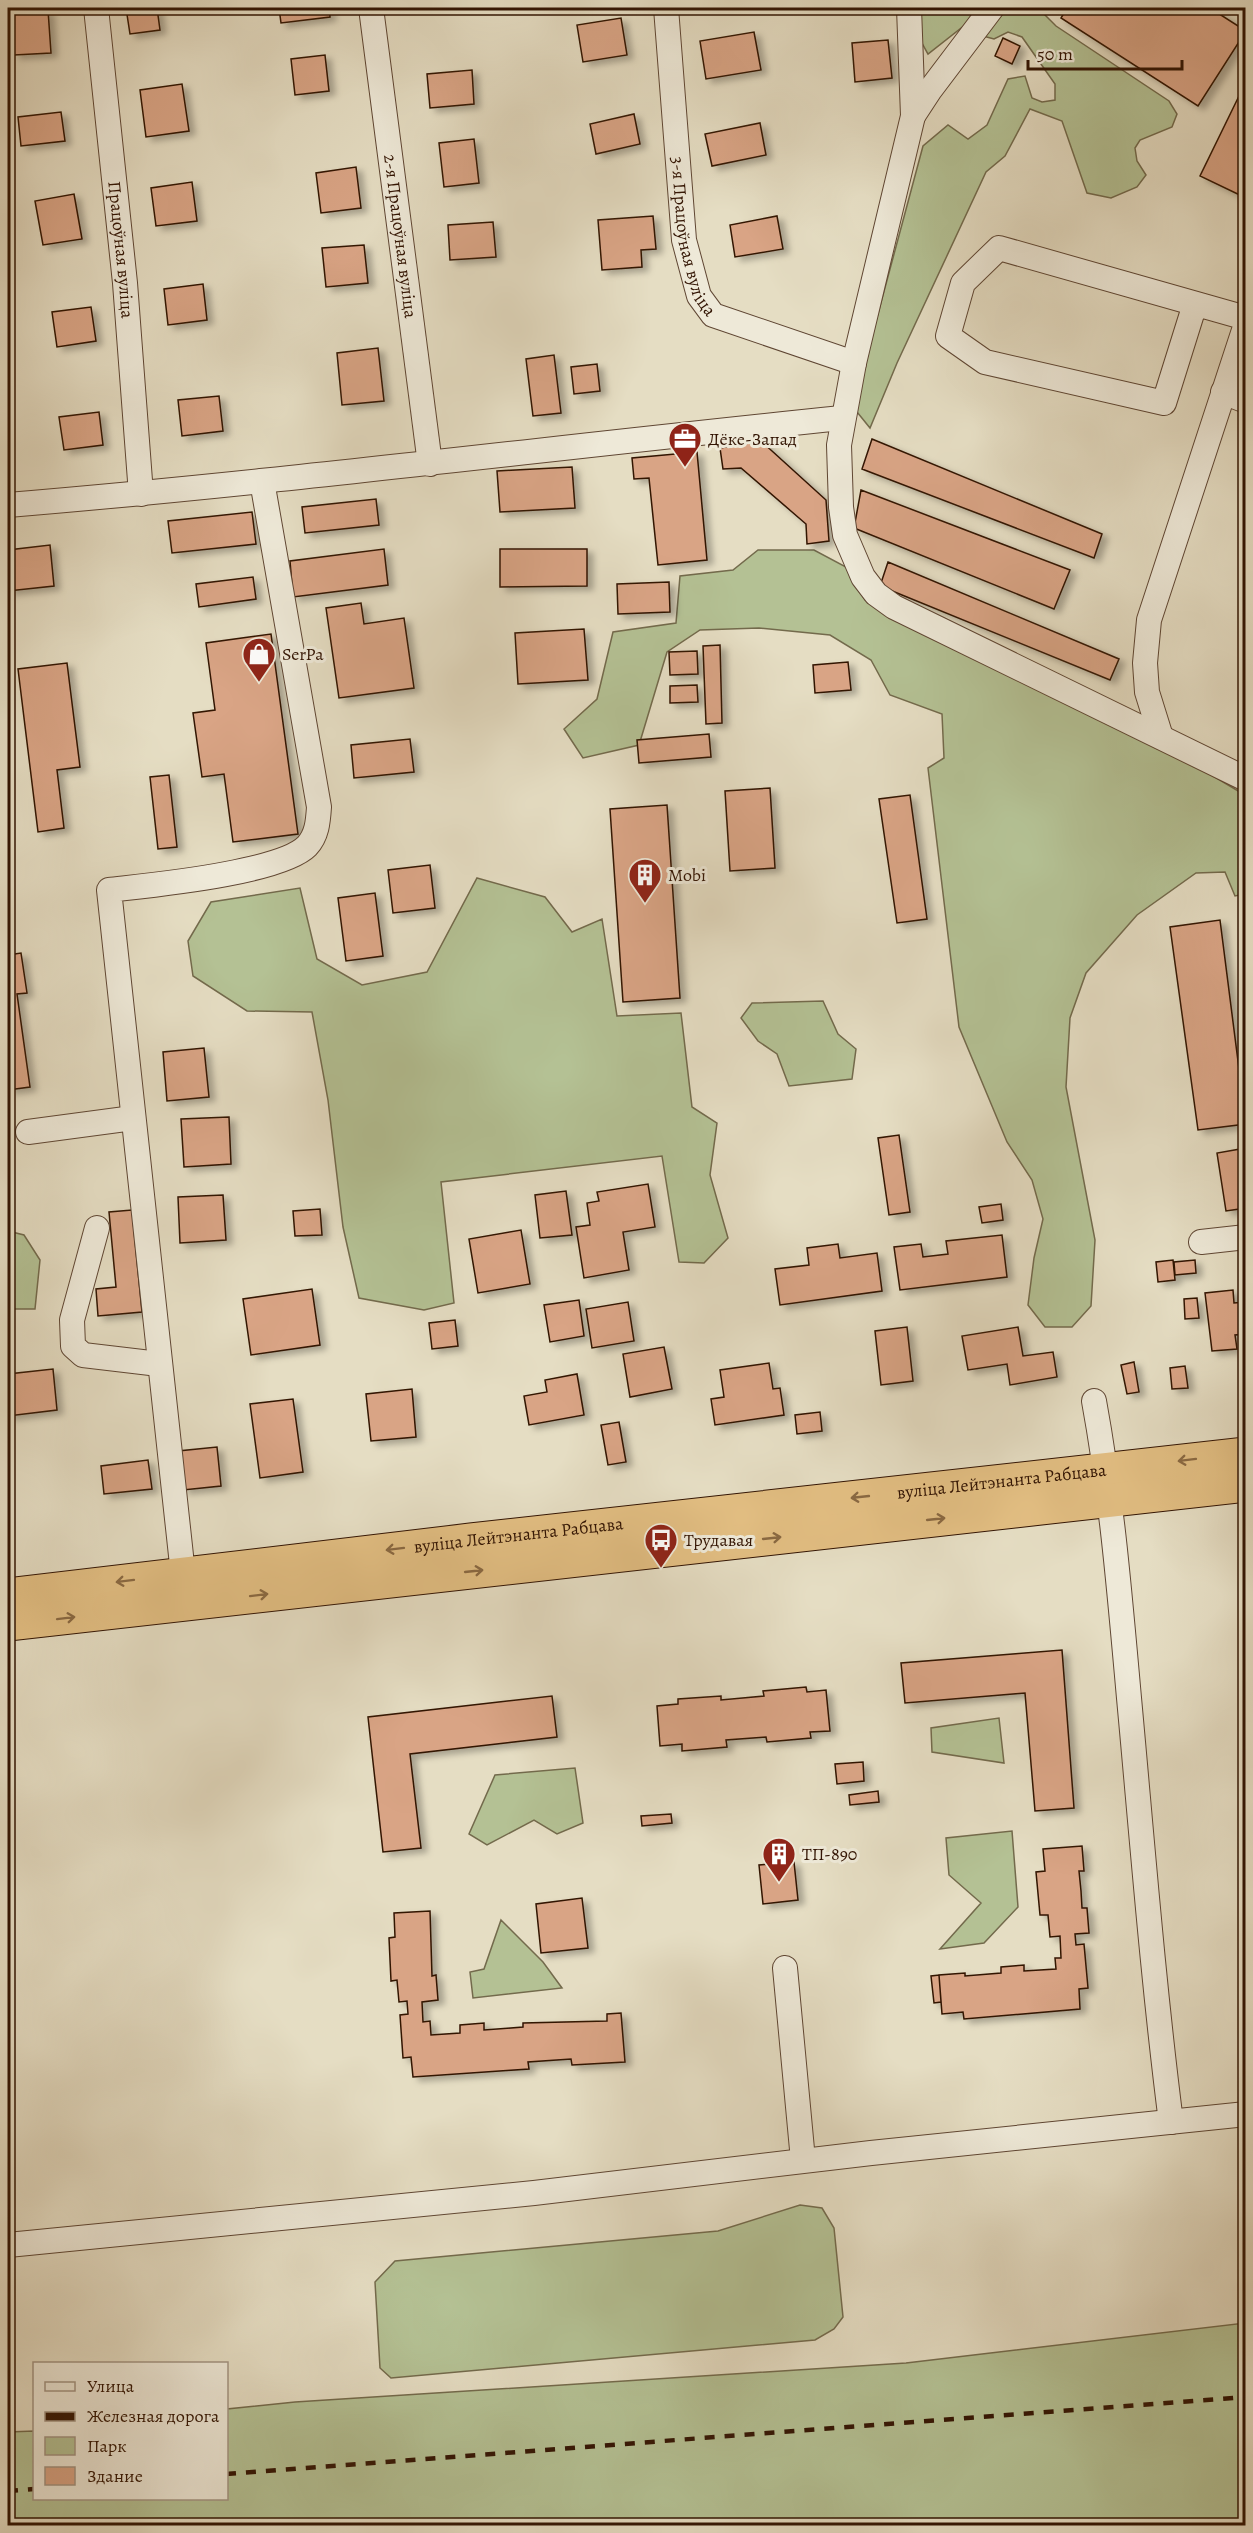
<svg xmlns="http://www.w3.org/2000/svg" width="1253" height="2533" viewBox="0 0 1253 2533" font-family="Alegreya,serif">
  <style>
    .green { fill: #b4c194; stroke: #736a4c; stroke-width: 1.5 }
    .building { fill: #d9a485; stroke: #321403; stroke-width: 1.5; filter: url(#shadow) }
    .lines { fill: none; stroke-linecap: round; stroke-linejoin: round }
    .minor-casing { stroke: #5f4633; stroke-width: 26 }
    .highway-casing { stroke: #321403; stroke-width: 35 }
    .minor { stroke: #eee9d8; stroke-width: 24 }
    .highway { stroke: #e2be82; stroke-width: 33 }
    .rail { stroke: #321403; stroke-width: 4.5; stroke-dasharray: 10 10; stroke-linecap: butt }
    .oneway { stroke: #8a6942 }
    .labels { text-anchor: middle; stroke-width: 6; stroke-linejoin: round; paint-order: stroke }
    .street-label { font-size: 18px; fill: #321403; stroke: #eee9d8 }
    .poi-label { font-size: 18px; fill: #321403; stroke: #eee9d8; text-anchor: start }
  </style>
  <defs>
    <filter id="shadow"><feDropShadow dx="6" dy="4" stdDeviation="3" flood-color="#0004"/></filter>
  </defs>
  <rect width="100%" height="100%" fill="#e5ddc3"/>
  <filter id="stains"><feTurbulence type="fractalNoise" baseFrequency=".00333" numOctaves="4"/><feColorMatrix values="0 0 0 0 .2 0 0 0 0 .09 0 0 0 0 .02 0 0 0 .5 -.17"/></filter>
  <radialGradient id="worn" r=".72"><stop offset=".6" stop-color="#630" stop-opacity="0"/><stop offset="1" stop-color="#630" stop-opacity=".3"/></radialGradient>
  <path class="green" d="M919,8H979L970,21L928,54L917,34Z
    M1003,8H1038L1056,26L1169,101L1177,114L1172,127L1140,140L1135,148L1137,161L1146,175L1137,187L1111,198L1087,193L1062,121L1030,109L1005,156L986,172L897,363L870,428L853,407L923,146L948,125L968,139L987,125L1008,79L1025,76L1032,98L1042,102L1055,100V84L1022,37L1008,32L994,39L983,36Z
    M758,550H814L846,567L865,600L1144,735L1245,795V894L1235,896L1225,872L1196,873L1137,915L1086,973L1070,1018L1066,1087L1095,1240L1091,1306L1072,1327H1045L1028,1305L1034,1258L1043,1219L1032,1180L1007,1142L959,1027L928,768L944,758L942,714L890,695L871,660L830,635L759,628L700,630L667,652L639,745L583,758L564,729L597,699L613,632L676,623L680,576L733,570Z
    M477,878L545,897L572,932L602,919L617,1016L681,1013L692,1107L717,1123L710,1175L728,1238L704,1263L679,1262L662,1156L441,1182L454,1303L424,1310L359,1298L343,1227L328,1100L312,1012L247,1011L193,976L188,941L211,902L300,888L317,959L362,985L427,972Z
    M823,1001L838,1034L856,1049L852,1079L789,1086L777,1054L758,1041L741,1018L752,1003Z
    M8,1231L24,1235L40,1260L35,1309H8Z
    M999,1718L1004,1763L932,1752L931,1728Z
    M575,1768L583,1823L557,1834L534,1820L487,1845L469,1834L495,1775Z
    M1012,1831L1018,1907L984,1943L940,1949L981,1903L949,1875L946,1838Z
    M501,1920L543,1962L562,1988L473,1998L470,1972L484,1969Z
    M800,2205L822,2208L834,2228L843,2317L834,2329L815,2340L391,2378L380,2368L375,2282L395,2261L718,2231Z
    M1245,2323V2525H8V2432L34,2431V2498H226L227,2409L295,2402L906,2363Z"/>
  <path class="building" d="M126,8H157L160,30L130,34Z
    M279,8H329L330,17L281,23Z
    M1067,8H1210L1246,31L1198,106L1061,18Z
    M48,10L51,53L14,55L11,12Z
    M621,18L627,55L583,62L577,25Z
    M754,32L761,70L706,79L700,41Z
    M1003,38L1020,46L1012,64L995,56Z
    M888,40L892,78L855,82L852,43Z
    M325,55L329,91L295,95L291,59Z
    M472,70L474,104L430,108L427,74Z
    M182,84L189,131L146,137L140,90Z
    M1239,96L1246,100V198L1200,176Z
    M61,112L65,141L21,146L18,117Z
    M634,114L640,144L596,154L590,124Z
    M760,123L766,155L712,166L705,134Z
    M474,139L479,183L444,187L439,143Z
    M356,167L361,208L321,213L316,173Z
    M192,182L197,221L156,226L151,188Z
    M74,194L82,239L43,245L35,201Z
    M653,216L656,249L641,250L642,267L602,270L598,220Z
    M777,216L783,249L735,257L730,225Z
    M493,222L496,257L450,260L448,225Z
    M364,245L368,283L326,287L322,248Z
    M203,284L207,320L168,325L164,289Z
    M91,307L96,341L57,347L52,312Z
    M378,348L384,401L342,405L337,353Z
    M554,355L561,413L533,416L526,359Z
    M597,364L600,391L574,394L571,367Z
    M219,396L223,431L182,436L178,400Z
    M99,412L103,445L64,450L59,417Z
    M872,439L1102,534L1094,558L862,469Z
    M761,441L826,500L829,541L807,544L806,524L741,468L723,469L720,448Z
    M697,452L707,560L658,565L649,478L634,479L632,458Z
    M572,467L575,508L500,512L497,471Z
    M861,490L1070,570L1054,609L854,528Z
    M376,499L379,525L305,533L302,507Z
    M252,512L256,544L172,553L168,521Z
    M50,545L54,586L8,591V550Z
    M384,549L388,585L293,597L290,561Z
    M500,549H587V586L500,587Z
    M888,562L1119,659L1110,680L880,586Z
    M253,577L256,599L199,607L196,584Z
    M669,582L670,612L618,614L617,584Z
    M361,603L364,624L404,618L414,688L339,698L326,608Z
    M584,629L588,680L518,684L515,633Z
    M271,634L298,834L233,842L224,774L202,777L193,713L215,710L206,643Z
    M720,645L722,723L706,724L703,646Z
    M697,651L698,674L670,675L669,652Z
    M848,662L851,690L815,693L813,665Z
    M67,663L80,767L57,770L64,828L38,832L18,669Z
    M697,685L698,702L670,703V686Z
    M709,734L711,757L639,763L637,740Z
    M410,739L414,772L354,778L351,745Z
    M169,775L177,847L158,849L150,777Z
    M770,788L775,868L730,871L725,791Z
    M910,795L927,919L897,923L879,799Z
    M667,805L680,998L623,1002L610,809Z
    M430,865L435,908L393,913L388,870Z
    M375,893L383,956L346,961L338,898Z
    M1220,920L1246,1124L1198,1130L1170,927Z
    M21,953L27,993L17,994L30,1087L8,1090V955Z
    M204,1048L209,1097L167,1101L163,1052Z
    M229,1117L231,1164L184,1167L181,1119Z
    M899,1135L910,1212L889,1215L878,1138Z
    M1246,1148V1169H1240L1246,1208L1226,1211L1217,1153Z
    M648,1184L655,1227L623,1232L629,1270L584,1278L576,1227L590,1225L587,1203L599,1201L597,1192Z
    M566,1191L572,1235L540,1238L535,1195Z
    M223,1195L226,1240L180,1243L178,1197Z
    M1001,1204L1003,1220L982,1223L979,1207Z
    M320,1209L322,1235L295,1236L293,1211Z
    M132,1210L142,1312L98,1316L96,1289L116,1287L109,1212Z
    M521,1230L530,1284L478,1293L469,1239Z
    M1002,1235L1007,1277L900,1290L894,1247L921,1244L923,1257L948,1254L946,1241Z
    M838,1244L840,1258L877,1253L882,1291L780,1305L775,1269L809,1265L807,1248Z
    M1173,1260L1175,1280L1158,1282L1156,1262Z
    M1195,1260L1196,1273L1175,1275L1174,1262Z
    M312,1289L320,1345L251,1355L243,1299Z
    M1233,1290L1234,1303L1246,1302V1334L1235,1335L1237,1349L1212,1351L1205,1293Z
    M1197,1298L1199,1318L1185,1319L1184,1299Z
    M579,1300L584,1336L550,1342L544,1305Z
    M628,1302L634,1341L592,1348L586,1309Z
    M455,1320L458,1346L432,1349L429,1323Z
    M907,1327L913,1381L881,1385L875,1331Z
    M1018,1327L1023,1356L1053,1352L1057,1377L1010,1385L1007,1364L968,1370L962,1336Z
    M664,1347L672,1389L630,1397L623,1354Z
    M1134,1362L1139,1392L1127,1394L1121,1365Z
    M769,1363L773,1389L780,1388L784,1415L715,1425L711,1399L724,1397L720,1370Z
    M1185,1366L1188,1388L1172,1389L1170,1368Z
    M53,1369L57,1410L8,1416V1374Z
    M577,1374L584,1415L529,1425L524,1396L547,1392L545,1380Z
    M412,1389L416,1437L371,1441L366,1394Z
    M293,1399L303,1472L260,1478L250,1404Z
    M820,1412L822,1431L797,1434L795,1415Z
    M619,1422L626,1462L608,1465L601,1425Z
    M217,1447L221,1486L183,1490L178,1451Z
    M148,1460L152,1489L104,1494L101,1466Z
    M1062,1650L1074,1808L1035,1811L1025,1693L905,1703L901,1663Z
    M806,1687L807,1692L826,1690L830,1731L810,1732L811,1738L767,1742L766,1737L726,1740L727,1747L682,1751V1744L660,1746L657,1706L678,1704V1699L721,1696V1700L764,1696L763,1691Z
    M552,1696L557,1737L410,1754L421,1848L383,1852L368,1717Z
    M863,1762L864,1781L837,1784L835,1764Z
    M878,1791L879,1802L850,1805L849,1795Z
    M671,1814L672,1823L642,1826L641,1816Z
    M1082,1846L1084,1871H1079L1081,1891L1082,1908H1087L1089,1933L1075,1934L1076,1945L1084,1944L1088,1988L1079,1989L1080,2009L964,2019L963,2012L942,2014L939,1975L965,1973V1976L1001,1973V1967L1024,1965V1971L1056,1969L1055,1958H1061L1060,1936L1050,1937L1048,1915H1040L1036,1872L1045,1871L1043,1849Z
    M794,1862L798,1900L763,1904L759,1865Z
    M582,1898L588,1948L541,1953L536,1904Z
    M430,1911L432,1976L436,1975L438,2000L422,2002L423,2022L430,2021L431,2035L460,2033V2025L484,2023V2030L523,2027V2023L607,2021V2014L621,2013L625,2062L572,2065L571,2059L528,2062L529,2069L413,2077L411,2057L403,2058L400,2015L408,2014L407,2001L399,2002L397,1980L391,1981L389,1938L395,1937L394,1913Z
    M939,1975L941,2002L934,2003L931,1976Z"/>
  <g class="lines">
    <g class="minor-casing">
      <g id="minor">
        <path id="s1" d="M96,8L125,283L141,494"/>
        <path id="s2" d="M371,8L430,464"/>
        <path id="s3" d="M666,8L684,240L699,296L713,315L854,363"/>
        <path d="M909,8L913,116L854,363L839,445L841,507L845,535L863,577L876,594L894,607L1246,779"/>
        <path d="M913,116L930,90L992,8"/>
        <path d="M1195,304L1164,403L985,362L948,336L963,283L999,248L1246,318"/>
        <path d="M1223,392L1246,401"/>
        <path d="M8,505C286,482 564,446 842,418"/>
        <path d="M1161,737L1147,692L1145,663L1149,620L1246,324"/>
        <path d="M28,1132L133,1118"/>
        <path d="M97,1228L72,1320L73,1346L83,1355L159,1364"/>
        <path d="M1201,1242L1246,1237"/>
        <path d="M1094,1401C1112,1499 1120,1598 1129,1698C1142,1839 1153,1981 1171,2122"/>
        <path d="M183,1574L109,890C151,885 280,873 307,846C317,835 318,822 319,807L262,481"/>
        <path d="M785,1968L803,2160"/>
        <path d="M8,2245L534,2193L871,2153L1246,2114"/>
      </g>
    </g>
    <g class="highway-casing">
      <g id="highway">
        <path id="s4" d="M8,1595L471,1540L1246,1454"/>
        <path d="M8,1624L1246,1485"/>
      </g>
    </g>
    <use href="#minor" class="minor"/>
    <use href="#highway" class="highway"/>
    <path class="rail" d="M226,2474L1246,2397
      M8,2491L34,2489"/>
  </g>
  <defs><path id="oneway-shaft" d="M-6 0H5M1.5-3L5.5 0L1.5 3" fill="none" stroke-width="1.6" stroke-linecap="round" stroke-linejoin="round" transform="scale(1.5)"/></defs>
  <g class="oneway">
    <use href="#oneway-shaft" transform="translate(1187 1460) rotate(173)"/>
    <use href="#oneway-shaft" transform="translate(860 1497) rotate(174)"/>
    <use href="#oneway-shaft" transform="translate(936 1519) rotate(-6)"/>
    <use href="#oneway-shaft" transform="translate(772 1538) rotate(-6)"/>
    <use href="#oneway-shaft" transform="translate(395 1549) rotate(173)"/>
    <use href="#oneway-shaft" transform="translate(474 1571) rotate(-6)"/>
    <use href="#oneway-shaft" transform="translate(125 1581) rotate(173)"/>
    <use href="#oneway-shaft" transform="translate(259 1595) rotate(-7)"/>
    <use href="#oneway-shaft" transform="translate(66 1618) rotate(-7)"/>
  </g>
  <defs>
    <g id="office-pin" transform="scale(1.725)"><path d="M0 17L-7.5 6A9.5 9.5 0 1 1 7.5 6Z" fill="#8f2418" stroke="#eee9d8"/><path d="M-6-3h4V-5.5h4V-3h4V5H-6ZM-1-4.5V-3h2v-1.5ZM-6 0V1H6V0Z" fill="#fff"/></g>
    <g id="shop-pin" transform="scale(1.725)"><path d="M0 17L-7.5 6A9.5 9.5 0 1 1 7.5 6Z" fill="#8f2418" stroke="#eee9d8"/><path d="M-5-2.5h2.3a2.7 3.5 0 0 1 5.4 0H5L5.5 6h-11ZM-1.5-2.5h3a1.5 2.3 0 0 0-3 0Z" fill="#fff"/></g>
    <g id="building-pin" transform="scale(1.725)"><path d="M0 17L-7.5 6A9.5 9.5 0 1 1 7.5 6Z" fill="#8f2418" stroke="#eee9d8"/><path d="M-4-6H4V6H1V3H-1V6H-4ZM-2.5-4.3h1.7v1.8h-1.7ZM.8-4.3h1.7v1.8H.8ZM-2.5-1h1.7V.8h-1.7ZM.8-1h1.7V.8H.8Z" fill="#fff"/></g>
    <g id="bus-pin" transform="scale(1.725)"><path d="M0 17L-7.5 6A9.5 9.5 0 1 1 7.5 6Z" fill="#8f2418" stroke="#eee9d8"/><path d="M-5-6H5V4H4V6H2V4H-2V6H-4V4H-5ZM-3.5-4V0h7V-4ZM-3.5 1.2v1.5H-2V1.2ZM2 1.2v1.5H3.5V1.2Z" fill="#fff"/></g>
  </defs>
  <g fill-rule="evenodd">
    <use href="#office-pin" x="685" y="439"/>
    <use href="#shop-pin" x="259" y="654"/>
    <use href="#building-pin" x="645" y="875"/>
    <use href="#bus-pin" x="661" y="1540"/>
    <use href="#building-pin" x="779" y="1854"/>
  </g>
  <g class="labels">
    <g class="street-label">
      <text dy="6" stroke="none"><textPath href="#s3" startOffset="231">3-я Працоўная вуліца</textPath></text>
      <text dy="6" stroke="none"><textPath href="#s2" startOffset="230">2-я Працоўная вуліца</textPath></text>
      <text dy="6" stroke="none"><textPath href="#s1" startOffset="243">Працоўная вуліца</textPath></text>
      <text dy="6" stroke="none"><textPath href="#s4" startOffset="1000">вуліца Лейтэнанта Рабцава</textPath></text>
      <text dy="6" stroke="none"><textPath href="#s4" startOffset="514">вуліца Лейтэнанта Рабцава</textPath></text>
    </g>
    <g class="poi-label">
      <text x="708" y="445">Дёке-Запад</text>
      <text x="282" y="660">SerPa</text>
      <text x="668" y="881">Mobi</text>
      <text x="684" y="1546">Трудавая</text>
      <text x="802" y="1860">ТП-890</text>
    </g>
  </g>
  <rect width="1253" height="2533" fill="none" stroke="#e5ddc3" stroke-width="30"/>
  <rect x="9" y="9" width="1235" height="2515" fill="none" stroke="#321403" stroke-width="3"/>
  <rect x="15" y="15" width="1223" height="2503" fill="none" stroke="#321403" stroke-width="1.5"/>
  <rect x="33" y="2362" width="195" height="138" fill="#eee9d8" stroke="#a39483" stroke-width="1.5"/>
  <rect x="45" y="2382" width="30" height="9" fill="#eee9d8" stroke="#a39483" stroke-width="1.5"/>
  <text x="87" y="2392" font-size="18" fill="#321403">Улица</text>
  <rect x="45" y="2412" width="30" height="9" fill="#321403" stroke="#a39483" stroke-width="1.5"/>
  <text x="87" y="2422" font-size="18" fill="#321403">Железная дорога</text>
  <rect x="45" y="2437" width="30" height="18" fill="#b4c194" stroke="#a39483" stroke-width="1.5"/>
  <text x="87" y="2452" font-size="18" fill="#321403">Парк</text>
  <rect x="45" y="2467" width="30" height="18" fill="#d9a485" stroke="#a39483" stroke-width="1.5"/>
  <text x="87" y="2482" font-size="18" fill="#321403">Здание</text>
  <path d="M1028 60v9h154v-9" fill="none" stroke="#321403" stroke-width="3"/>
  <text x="1037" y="60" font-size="18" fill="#321403" stroke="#eee9d8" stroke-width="4.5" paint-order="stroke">50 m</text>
  <rect width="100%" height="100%" filter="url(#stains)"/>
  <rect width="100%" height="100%" fill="url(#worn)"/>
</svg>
